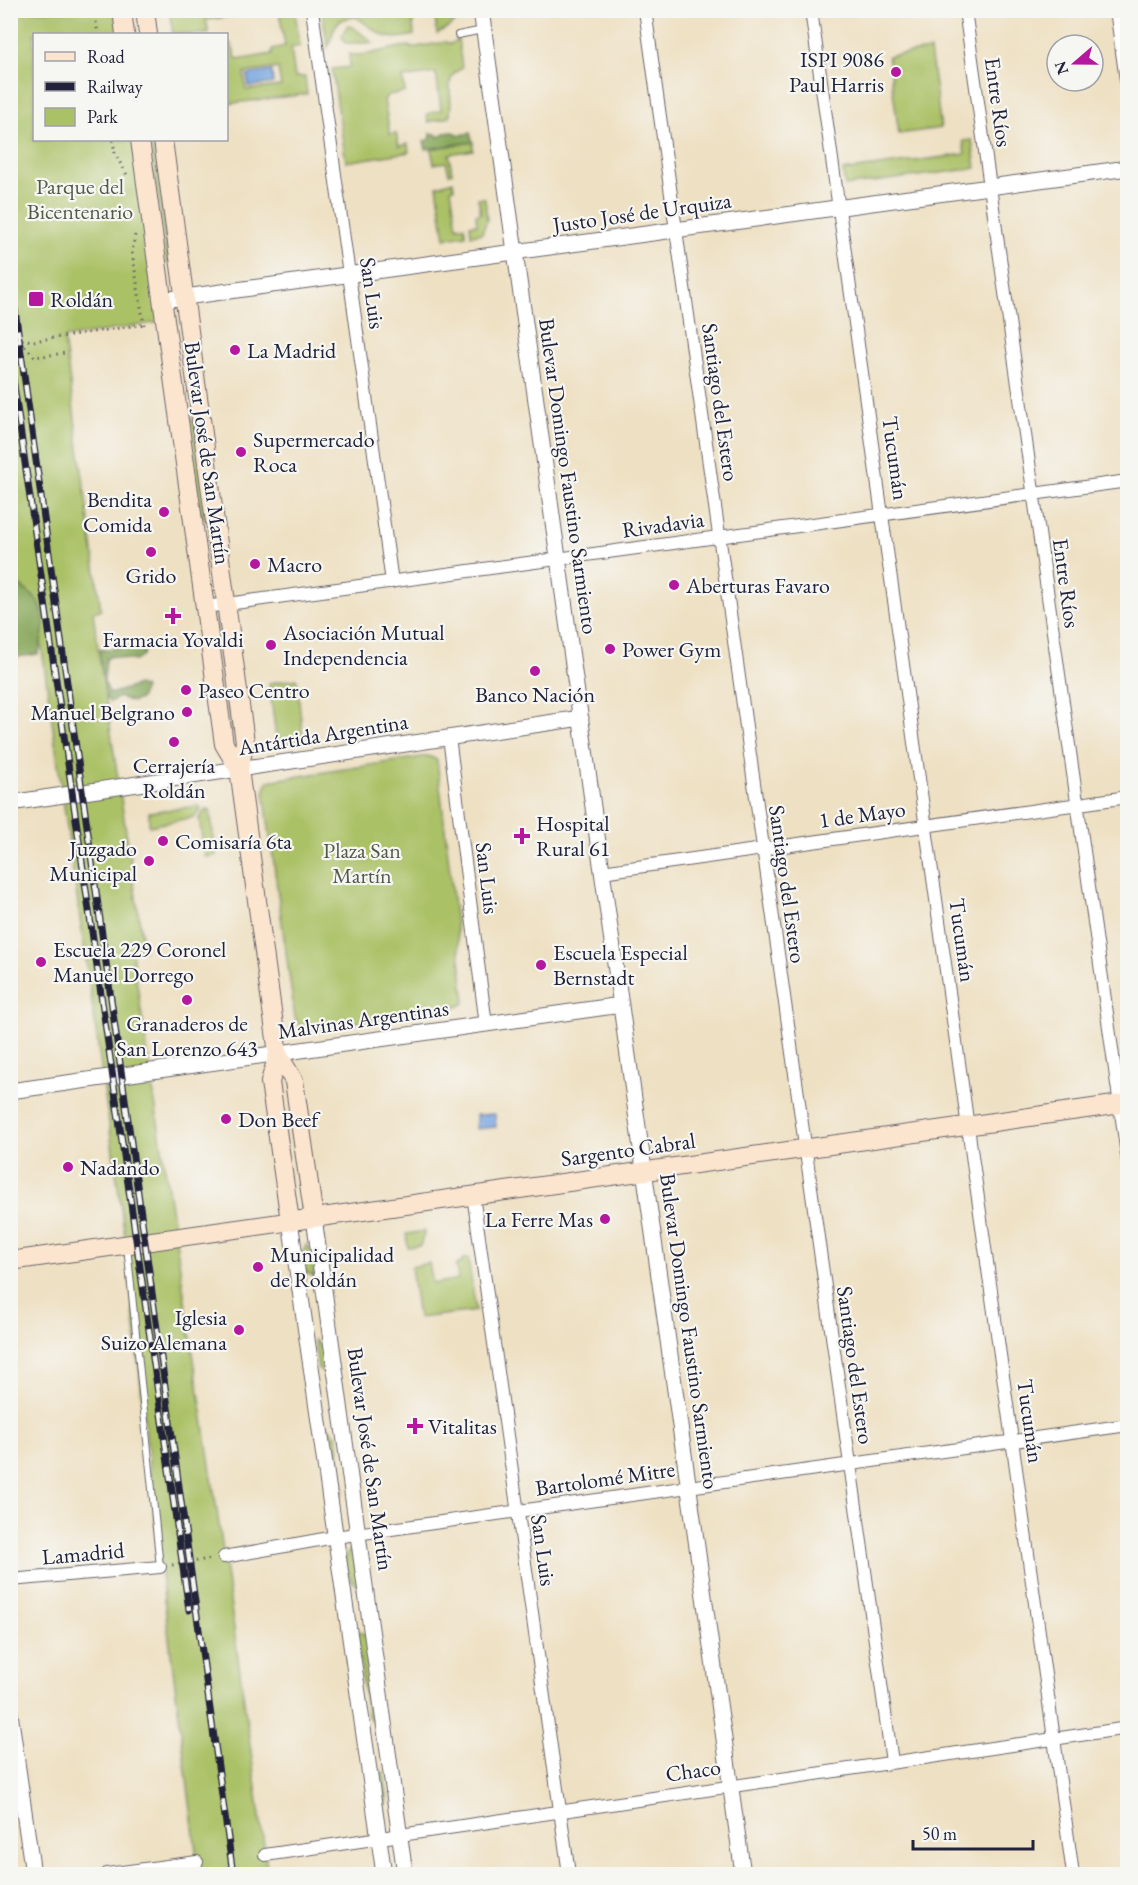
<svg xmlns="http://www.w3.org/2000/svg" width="1138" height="1885" viewBox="0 0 1138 1885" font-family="'EB Garamond',serif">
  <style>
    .green { fill: #abc166; stroke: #667250; stroke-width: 1.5; fill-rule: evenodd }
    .forest { fill: #88a75b; stroke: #55644b; stroke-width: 1.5 }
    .water { fill: #76a5e0; stroke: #4c648e; stroke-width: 1.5 }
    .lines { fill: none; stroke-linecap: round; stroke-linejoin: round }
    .service-casing { stroke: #69646a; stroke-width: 8 }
    .minor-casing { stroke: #69646a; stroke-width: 14 }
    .tertiary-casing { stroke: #69646a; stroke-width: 17 }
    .secondary-casing { stroke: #69646a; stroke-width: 20 }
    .path { stroke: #69646a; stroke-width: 3; stroke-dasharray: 1.5 4.5; stroke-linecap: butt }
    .service { stroke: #fff; stroke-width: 6 }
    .minor { stroke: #fff; stroke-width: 12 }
    .tertiary { stroke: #fff; stroke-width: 15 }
    .secondary { stroke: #fce5cf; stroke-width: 18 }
    .rail-casing { stroke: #22223b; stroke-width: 7 }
    .rail { stroke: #f6f6f2; stroke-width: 4.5; stroke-dasharray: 14; stroke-linecap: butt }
    .poi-dot { fill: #b5179e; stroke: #f6f6f2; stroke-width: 2 }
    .labels { text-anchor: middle; stroke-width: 4.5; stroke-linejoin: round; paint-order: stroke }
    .poi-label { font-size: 22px; fill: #22223b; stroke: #f6f6f2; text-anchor: start }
    .street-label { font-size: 22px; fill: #22223b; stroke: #f6f6f2 }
    .park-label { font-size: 22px; fill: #525a4a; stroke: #f6f6f2 }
  </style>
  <rect width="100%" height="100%" fill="#f6f6f2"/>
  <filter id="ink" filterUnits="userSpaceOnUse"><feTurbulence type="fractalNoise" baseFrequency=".0167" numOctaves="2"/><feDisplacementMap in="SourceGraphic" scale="12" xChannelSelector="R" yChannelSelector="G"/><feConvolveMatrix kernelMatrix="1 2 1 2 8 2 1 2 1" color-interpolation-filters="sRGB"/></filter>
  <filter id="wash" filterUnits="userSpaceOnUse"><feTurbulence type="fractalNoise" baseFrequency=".008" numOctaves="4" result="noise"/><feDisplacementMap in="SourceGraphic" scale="24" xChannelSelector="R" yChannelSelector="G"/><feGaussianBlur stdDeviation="1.35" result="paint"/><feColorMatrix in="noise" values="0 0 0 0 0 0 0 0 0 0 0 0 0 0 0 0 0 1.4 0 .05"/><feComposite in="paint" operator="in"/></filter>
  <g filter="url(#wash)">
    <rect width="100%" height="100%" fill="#eee0c2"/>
    <path class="green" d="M177,10L243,11V14L206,20L209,34H173L170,16Z
      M10,11H122L125,34H34V140H140L165,321L64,338L101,610L93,612L97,641L144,950L132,951L224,1557L268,1874H199L160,1567L126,1244L35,601L11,604Z
      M279,11H295L300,46L291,48L295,77H305L307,94L227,104V44L231,43L237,60L272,54V49L285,46ZM278,68L281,86L246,90L244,73Z
      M322,11H389L391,17L412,12L414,35C383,43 380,33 356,17C331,18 335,31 328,47Z
      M434,11H454L456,22L437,34Z
      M347,26L353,27L373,43H345L342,36Z
      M458,39L462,68C440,79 456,98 449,117L428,122L427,114L441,110L436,73L403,78L405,92L388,95L384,100L390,134L396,133L399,146L408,144L409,152L346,162L332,69L350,67L349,54C367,58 389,47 410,46V48L446,42L451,44Z
      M930,50L941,128L899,134L888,56Z
      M150,140H154L172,262H167Z
      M972,140L976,168L845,186L843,171L965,154L963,141Z
      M473,142V150L449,154L452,173L449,174L446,162L434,164L431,149Z
      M453,181L454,188L451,189L457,227L464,226L466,235L445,238L437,186Z
      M478,198H485L487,220L482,233L471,235L470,225L477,224L476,214L481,213Z
      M186,413L195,424L209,521L201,516Z
      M214,612L226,683L232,690L238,730L231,731Z
      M297,679L303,741L277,744L269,683Z
      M428,756L437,760L465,1002L460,1006L303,1031L295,1018L264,792L268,781Z
      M198,806L201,809L194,817L149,826V812Z
      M206,809L210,811L216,855L205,857L199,818Z
      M425,1231L420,1246L408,1247L406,1234Z
      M306,1245L310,1248L315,1277L303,1271L301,1257Z
      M468,1258L476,1311L418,1318L411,1267L429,1263L433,1284L458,1279L456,1265L462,1263V1259Z
      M314,1340L325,1351L329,1377L318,1368Z
      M326,1425L337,1436L343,1494H339L336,1489Z
      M353,1551L360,1591C351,1580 340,1566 348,1552Z
      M356,1630L366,1635L379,1729L367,1715Z
      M375,1768L384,1773L388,1800L385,1804H381Z"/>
    <path class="forest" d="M453,132L461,135L470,133L473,142L426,149L424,141L431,139L430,133L436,134L438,137L444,133Z
      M10,573C16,588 31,590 39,603C48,618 42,639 38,654L17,657L11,652Z
      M145,645L143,655L135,661L112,656L106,659L104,681L110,694L138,685L145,688L140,699L133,702L119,697L110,702L105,695L99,650Z"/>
    <path class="water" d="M272,71L273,83L249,87L247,75Z
      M495,1114L496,1127L476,1129V1115Z"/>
  </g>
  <g filter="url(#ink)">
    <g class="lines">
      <g class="service-casing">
        <path id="service" d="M458,35L483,30
          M127,1246L160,1567"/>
      </g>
      <g class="minor-casing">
        <path id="minor" d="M312,10L392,582
          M645,10L892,1762
          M811,10L1073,1874
          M965,10L1128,1162
          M1116,10L1128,94
          M205,607L1128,481
          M449,737L486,1025
          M602,872L1128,797
          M473,1195L569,1874
          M224,1557L335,1537L1128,1425
          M10,1580L160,1567
          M265,1855L1128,1728
          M107,1874L197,1862"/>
      </g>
      <g class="tertiary-casing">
        <path id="tertiary" d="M481,10L743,1874
          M163,300L1128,168
          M10,803L581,718
          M10,1091L621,1005
          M314,1218L405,1874
          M290,1221L384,1874
          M10,1713L33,1874"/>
      </g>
      <g class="secondary-casing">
        <path id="secondary" d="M122,10L125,34
          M145,10L148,34
          M140,140L224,744L239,769
          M163,140L245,742L239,769L278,1054L270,1082L290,1221
          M278,1054L294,1081L314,1218
          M10,1261L1128,1103"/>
      </g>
      <path class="path" d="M94,10L98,34
        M10,27H14
        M113,140L115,154L127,175
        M135,235L132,252L144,325
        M10,338L33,341L146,324
        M21,342L35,357L66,353
        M172,1565L210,1559"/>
      <use href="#service" class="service"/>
      <use href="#minor" class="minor"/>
      <use href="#tertiary" class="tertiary"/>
      <use href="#secondary" class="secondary"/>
      <g class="rail-casing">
        <path id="rail" d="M10,274L233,1874
          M10,358L189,1610"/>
      </g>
      <use href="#rail" class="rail"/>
    </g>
  </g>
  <g class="poi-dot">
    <circle cx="896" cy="72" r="6"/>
    <rect x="28" y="291" width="16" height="16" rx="3"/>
    <circle cx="235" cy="350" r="6"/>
    <circle cx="241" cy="452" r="6"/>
    <circle cx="164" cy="512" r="6"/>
    <circle cx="151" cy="552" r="6"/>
    <circle cx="255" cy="564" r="6"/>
    <circle cx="674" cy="585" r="6"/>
    <path d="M170 607h6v6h6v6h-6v6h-6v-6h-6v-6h6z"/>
    <circle cx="271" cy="645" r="6"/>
    <circle cx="610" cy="649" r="6"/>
    <circle cx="535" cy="671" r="6"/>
    <circle cx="186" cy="690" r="6"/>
    <circle cx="187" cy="712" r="6"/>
    <circle cx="174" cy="742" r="6"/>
    <path d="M519 827h6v6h6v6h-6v6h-6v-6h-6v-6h6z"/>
    <circle cx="163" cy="841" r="6"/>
    <circle cx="149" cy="861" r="6"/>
    <circle cx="41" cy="962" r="6"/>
    <circle cx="541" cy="965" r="6"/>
    <circle cx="187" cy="1000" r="6"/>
    <circle cx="226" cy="1119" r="6"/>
    <circle cx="68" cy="1167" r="6"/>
    <circle cx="605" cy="1219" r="6"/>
    <circle cx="258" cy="1267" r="6"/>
    <circle cx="239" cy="1330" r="6"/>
    <path d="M412 1417h6v6h6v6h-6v6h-6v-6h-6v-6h6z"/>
  </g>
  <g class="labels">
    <g class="poi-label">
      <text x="884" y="67" text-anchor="end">ISPI 9086<tspan x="884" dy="25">Paul Harris</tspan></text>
      <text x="50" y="307">Roldán</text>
      <text x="247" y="358">La Madrid</text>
      <text x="253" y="447">Supermercado<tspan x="253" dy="25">Roca</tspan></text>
      <text x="152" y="507" text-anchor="end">Bendita<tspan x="152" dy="25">Comida</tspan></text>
      <text x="267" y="572">Macro</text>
      <text x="151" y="583" text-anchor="middle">Grido</text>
      <text x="686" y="593">Aberturas Favaro</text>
      <text x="283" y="640">Asociación Mutual<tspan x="283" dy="25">Independencia</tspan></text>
      <text x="173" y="647" text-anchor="middle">Farmacia Yovaldi</text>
      <text x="622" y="657">Power Gym</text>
      <text x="198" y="698">Paseo Centro</text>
      <text x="535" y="702" text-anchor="middle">Banco Nación</text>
      <text x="175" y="720" text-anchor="end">Manuel Belgrano</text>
      <text x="174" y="773" text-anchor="middle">Cerrajería<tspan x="174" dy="25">Roldán</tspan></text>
      <text x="536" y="831">Hospital<tspan x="536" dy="25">Rural 61</tspan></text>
      <text x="175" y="849">Comisaría 6ta</text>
      <text x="137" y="856" text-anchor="end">Juzgado<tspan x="137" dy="25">Municipal</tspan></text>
      <text x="53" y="957">Escuela 229 Coronel<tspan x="53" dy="25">Manuel Dorrego</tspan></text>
      <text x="553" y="960">Escuela Especial<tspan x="553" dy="25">Bernstadt</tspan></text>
      <text x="187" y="1031" text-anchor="middle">Granaderos de<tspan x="187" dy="25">San Lorenzo 643</tspan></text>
      <text x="238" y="1127">Don Beef</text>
      <text x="80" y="1175">Nadando</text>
      <text x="593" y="1227" text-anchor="end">La Ferre Mas</text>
      <text x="270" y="1262">Municipalidad<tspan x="270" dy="25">de Roldán</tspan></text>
      <text x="227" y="1325" text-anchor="end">Iglesia<tspan x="227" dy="25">Suizo Alemana</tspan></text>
      <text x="428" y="1434">Vitalitas</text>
    </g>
    <g class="street-label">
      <text transform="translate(999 102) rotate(82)" y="8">Entre Ríos</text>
      <text transform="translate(642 212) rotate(-8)" y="8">Justo José de Urquiza</text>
      <text transform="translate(373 293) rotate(82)" y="8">San Luis</text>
      <text transform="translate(721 402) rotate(82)" y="8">Santiago del Estero</text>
      <text transform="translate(208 453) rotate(82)" y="8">Bulevar José de San Martín</text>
      <text transform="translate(896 458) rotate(82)" y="8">Tucumán</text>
      <text transform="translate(569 476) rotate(82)" y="8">Bulevar Domingo Faustino Sarmiento</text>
      <text transform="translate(663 524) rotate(-8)" y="8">Rivadavia</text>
      <text transform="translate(1067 583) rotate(82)" y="8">Entre Ríos</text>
      <text transform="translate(323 734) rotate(-9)" y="8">Antártida Argentina</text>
      <text transform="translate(862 814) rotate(-8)" y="8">1 de Mayo</text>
      <text transform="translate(488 878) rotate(83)" y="8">San Luis</text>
      <text transform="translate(788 884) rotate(82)" y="8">Santiago del Estero</text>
      <text transform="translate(963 940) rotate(82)" y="8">Tucumán</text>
      <text transform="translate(363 1019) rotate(-8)" y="8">Malvinas Argentinas</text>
      <text transform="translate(628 1149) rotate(-8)" y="8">Sargento Cabral</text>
      <text transform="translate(690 1331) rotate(82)" y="8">Bulevar Domingo Faustino Sarmiento</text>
      <text transform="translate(856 1365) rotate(82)" y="8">Santiago del Estero</text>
      <text transform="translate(1031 1421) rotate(82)" y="8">Tucumán</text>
      <text transform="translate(371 1459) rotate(82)" y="8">Bulevar José de San Martín</text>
      <text transform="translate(605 1478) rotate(-8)" y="8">Bartolomé Mitre</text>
      <text transform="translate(544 1550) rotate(82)" y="8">San Luis</text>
      <text transform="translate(83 1553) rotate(-5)" y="8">Lamadrid</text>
      <text transform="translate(693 1770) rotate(-8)" y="8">Chaco</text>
    </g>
    <g class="park-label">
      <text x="80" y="194">Parque del<tspan x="80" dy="25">Bicentenario</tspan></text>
      <text x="362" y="858">Plaza San<tspan x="362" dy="25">Martín</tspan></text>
    </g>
  </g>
  <rect width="1138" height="1885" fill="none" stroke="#f6f6f2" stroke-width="36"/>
  <rect x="33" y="33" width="195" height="108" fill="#f6f6f2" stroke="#a1a1a9" stroke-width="1.5"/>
  <rect x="45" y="52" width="30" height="9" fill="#fce5cf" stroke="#a1a1a9" stroke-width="1.5"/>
  <text x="87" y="63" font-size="18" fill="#22223b">Road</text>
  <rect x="45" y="82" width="30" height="9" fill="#22223b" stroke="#a1a1a9" stroke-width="1.5"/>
  <text x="87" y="93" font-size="18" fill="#22223b">Railway</text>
  <rect x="45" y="108" width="30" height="18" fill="#abc166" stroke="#a1a1a9" stroke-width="1.5"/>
  <text x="87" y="123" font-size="18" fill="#22223b">Park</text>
  <g transform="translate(1075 63) rotate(250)"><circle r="28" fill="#f6f6f2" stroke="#a1a1a9" stroke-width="1.5"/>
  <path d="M0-4.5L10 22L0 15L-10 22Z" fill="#b5179e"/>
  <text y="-9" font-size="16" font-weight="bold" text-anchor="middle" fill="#22223b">N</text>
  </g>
  <path d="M913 1840v9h120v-9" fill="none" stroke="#22223b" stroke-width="3"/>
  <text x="922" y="1840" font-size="18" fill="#22223b" stroke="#f6f6f2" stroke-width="4.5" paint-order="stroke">50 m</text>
</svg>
